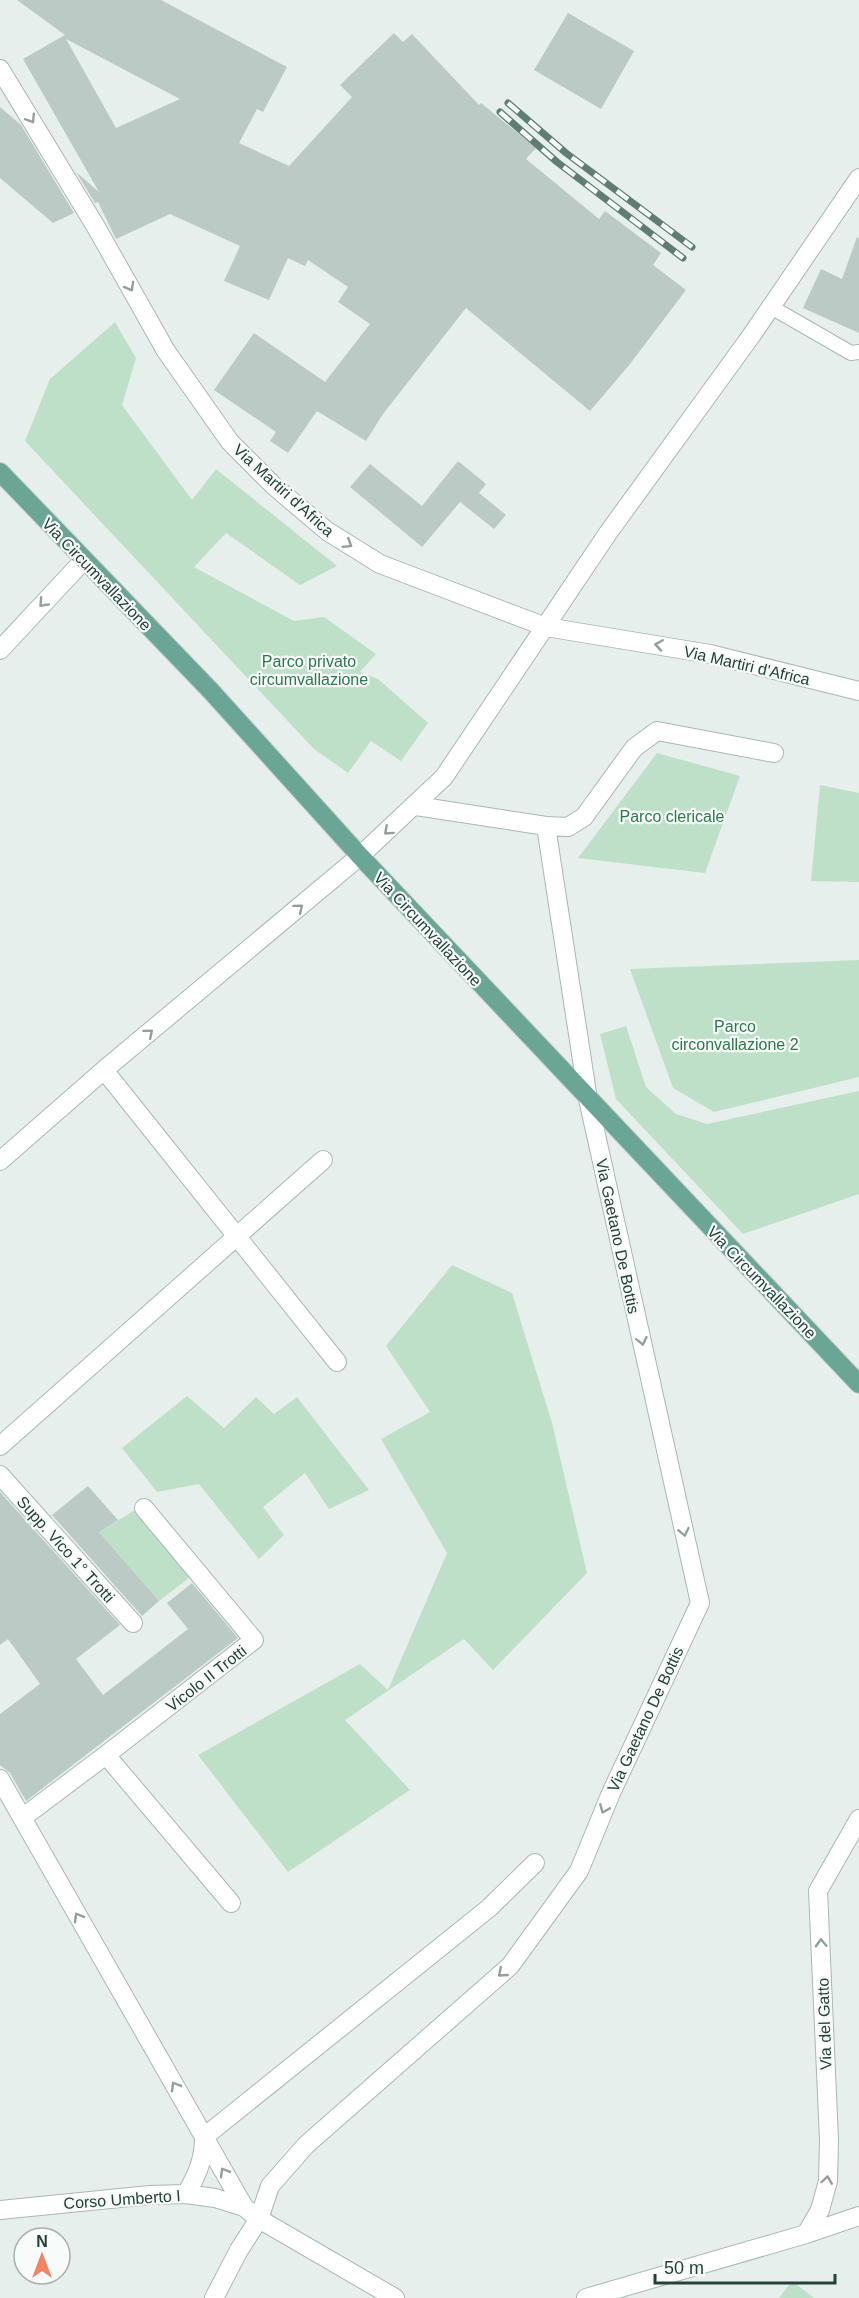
<svg xmlns="http://www.w3.org/2000/svg" width="859" height="2298" viewBox="0 0 859 2298" font-family="Helvetica,sans-serif">
  <style>
    .green { fill: #bfe0c8 }
    .building { fill: #bbcac4; fill-rule: evenodd }
    .lines { fill: none; stroke-linecap: round; stroke-linejoin: round }
    .service-casing { stroke: #a8b8b2; stroke-width: 16 }
    .pedestrian-casing { stroke: #a8b8b2; stroke-width: 20 }
    .minor-casing { stroke: #a8b8b2; stroke-width: 20 }
    .primary-casing { stroke: #c2cac8; stroke-width: 20 }
    .service { stroke: #fff; stroke-width: 14 }
    .pedestrian { stroke: #fff; stroke-width: 18 }
    .minor { stroke: #fff; stroke-width: 18 }
    .primary { stroke: #6aa596; stroke-width: 18 }
    .rail-casing { stroke: #5f7d75; stroke-width: 7 }
    .rail { stroke: #f7fbf9; stroke-width: 4.5; stroke-dasharray: 14; stroke-linecap: butt }
    .oneway { stroke: #92a09c }
    .labels { text-anchor: middle; stroke-width: 4.5; stroke-linejoin: round; paint-order: stroke }
    .street-label { font-size: 16px; fill: #24423a; stroke: #f7fbf9 }
    .park-label { font-size: 16px; fill: #2d7a4b; stroke: #f7fbf9 }
  </style>
  <rect width="100%" height="100%" fill="#e6efeb"/>
  <path class="green" d="M115,322L136,358L122,405L192,500L216,469L337,566L300,585L226,533L194,567L294,621L324,617L376,654L360,672L378,679L428,723L401,761L371,741L348,773L314,749L25,441L50,379Z
    M657,753L740,776L705,873L578,858Z
    M820,785L859,793V882L811,881Z
    M859,960V1077L714,1112L673,1088L630,969Z
    M626,1026L646,1087L676,1114L707,1124L859,1091V1194L743,1234L616,1099L600,1034Z
    M452,1265L512,1293L552,1423L587,1573L493,1670L464,1639L345,1720L410,1790L288,1872L198,1755L360,1664L388,1690L447,1553L381,1439L430,1412L386,1346Z
    M187,1396L224,1428L256,1397L274,1414L297,1397L369,1490L329,1509L305,1473L263,1507L284,1535L259,1559L199,1484L157,1492L122,1448Z
    M135,1510L193,1575L159,1601L99,1532Z
    M792,2281L814,2298H779Z"/>
  <path class="building" d="M17,0H161L287,67L263,112L257,109L239,143L289,166L352,97L340,85L394,33L403,42L412,34L479,105L481,103L536,148L526,159L599,219L605,211L661,253L653,265L686,290L630,364L590,411L466,308L383,414L366,441L317,411L288,453L270,441L276,432L214,390L254,333L325,382L370,324L338,302L348,287L308,260L305,266L288,258L269,300L224,281L240,246L170,214L116,239L98,202L95,203L76,172L99,192L23,59L65,35ZM66,39L180,99L116,128Z
    M568,13L634,51L601,109L534,70Z
    M0,107L21,125L74,213L53,223L0,178Z
    M857,237L859,238V333L803,308L821,269L842,279Z
    M458,461L486,484L479,493L506,515L494,529L460,502L422,547L350,487L370,464L422,506Z
    M88,1486L118,1520L99,1532L159,1601L142,1616L52,1515Z
    M0,1492L120,1625L76,1659L103,1695L188,1629L167,1603L192,1583L238,1638L26,1801L10,1773L0,1765V1714L40,1684L8,1639L0,1645Z"/>
  <g class="lines">
    <g class="service-casing">
      <path id="service" d="M771,307L851,353L859,352"/>
    </g>
    <g class="pedestrian-casing">
      <path id="pedestrian" d="M0,1475L133,1623"/>
    </g>
    <g class="minor-casing">
      <path id="minor" d="M0,69L96,227L166,351L230,442L274,486L327,531L380,564L546,627L710,654L859,691
        M0,650L83,561
        M416,806L546,826L568,827L584,817L634,748L657,731L774,753
        M104,1070L337,1362
        M0,1161L104,1070L360,856L444,777L608,533L751,336L859,178
        M0,1446L323,1160
        M106,1755L231,1903
        M0,1779L244,2207
        M22,1818L106,1755L254,1640L144,1508
        M204,2137L489,1908L535,1863
        M186,2194C197,2175 204,2160 204,2137
        M0,2210L150,2195L186,2194L215,2198L244,2207L259,2219L395,2298
        M806,2234L820,2210L828,2181L829,2140L818,1891L859,1819
        M214,2298L239,2250L259,2219L270,2186L306,2145L510,1966L579,1871L611,1793L700,1603L588,1099L546,826
        M586,2298L806,2234L859,2216"/>
    </g>
    <g class="primary-casing">
      <path id="primary" d="M0,472L210,690L360,856L859,1384"/>
    </g>
    <use href="#service" class="service"/>
    <use href="#pedestrian" class="pedestrian"/>
    <use href="#minor" class="minor"/>
    <use href="#primary" class="primary"/>
    <g class="rail-casing">
      <path id="rail" d="M508,103L566,153L692,247
        M500,112L557,162L683,258"/>
    </g>
    <use href="#rail" class="rail"/>
  </g>
  <defs><path id="oneway-chevron" d="M-2-3.5L2.5 0L-2 3.5" fill="none" stroke-width="1.6" stroke-linecap="round" stroke-linejoin="round" transform="scale(1.5)"/></defs>
  <g class="oneway">
    <use href="#oneway-chevron" transform="translate(31 119) rotate(58)"/>
    <use href="#oneway-chevron" transform="translate(130 287) rotate(61)"/>
    <use href="#oneway-chevron" transform="translate(348 544) rotate(32)"/>
    <use href="#oneway-chevron" transform="translate(43 603) rotate(133)"/>
    <use href="#oneway-chevron" transform="translate(659 645) rotate(-171)"/>
    <use href="#oneway-chevron" transform="translate(388 831) rotate(138)"/>
    <use href="#oneway-chevron" transform="translate(299 908) rotate(-40)"/>
    <use href="#oneway-chevron" transform="translate(149 1033) rotate(-40)"/>
    <use href="#oneway-chevron" transform="translate(642 1341) rotate(78)"/>
    <use href="#oneway-chevron" transform="translate(684 1532) rotate(78)"/>
    <use href="#oneway-chevron" transform="translate(604 1809) rotate(112)"/>
    <use href="#oneway-chevron" transform="translate(78 1917) rotate(-120)"/>
    <use href="#oneway-chevron" transform="translate(821 1943) rotate(-92)"/>
    <use href="#oneway-chevron" transform="translate(502 1973) rotate(139)"/>
    <use href="#oneway-chevron" transform="translate(175 2086) rotate(-120)"/>
    <use href="#oneway-chevron" transform="translate(224 2172) rotate(-120)"/>
    <use href="#oneway-chevron" transform="translate(827 2180) rotate(-82)"/>
  </g>
  <g class="labels">
    <g class="street-label">
      <text transform="translate(284 490) rotate(42)" y="6">Via Martiri d'Africa</text>
      <text transform="translate(97 574) rotate(46)" y="6">Via Circumvallazione</text>
      <text transform="translate(747 665) rotate(13)" y="6">Via Martiri d'Africa</text>
      <text transform="translate(428 929) rotate(47)" y="6">Via Circumvallazione</text>
      <text transform="translate(618 1236) rotate(78)" y="6">Via Gaetano De Bottis</text>
      <text transform="translate(762 1282) rotate(46)" y="6">Via Circumvallazione</text>
      <text transform="translate(66 1549) rotate(48)" y="6">Supp. Vico 1° Trotti</text>
      <text transform="translate(206 1678) rotate(-38)" y="6">Vicolo II Trotti</text>
      <text transform="translate(645 1719) rotate(-65)" y="6">Via Gaetano De Bottis</text>
      <text transform="translate(824 2024) rotate(-92)" y="6">Via del Gatto</text>
      <text transform="translate(122 2199) rotate(-4)" y="6">Corso Umberto I</text>
    </g>
    <g class="park-label">
      <text x="309" y="667">Parco privato<tspan x="309" dy="18">circumvallazione</tspan></text>
      <text x="672" y="822">Parco clericale</text>
      <text x="735" y="1032">Parco<tspan x="735" dy="18">circonvallazione 2</tspan></text>
    </g>
  </g>
  <g transform="translate(42 2256)"><circle r="28" fill="#f7fbf9" stroke="#a3b1ad" stroke-width="1.5"/>
  <path d="M0-4.5L10 22L0 15L-10 22Z" fill="#f4845f"/>
  <text y="-9" font-size="16" font-weight="bold" text-anchor="middle" fill="#24423a">N</text>
  </g>
  <path d="M655 2274v9h180v-9" fill="none" stroke="#24423a" stroke-width="3"/>
  <text x="664" y="2274" font-size="18" fill="#24423a" stroke="#f7fbf9" stroke-width="4.5" paint-order="stroke">50 m</text>
</svg>
